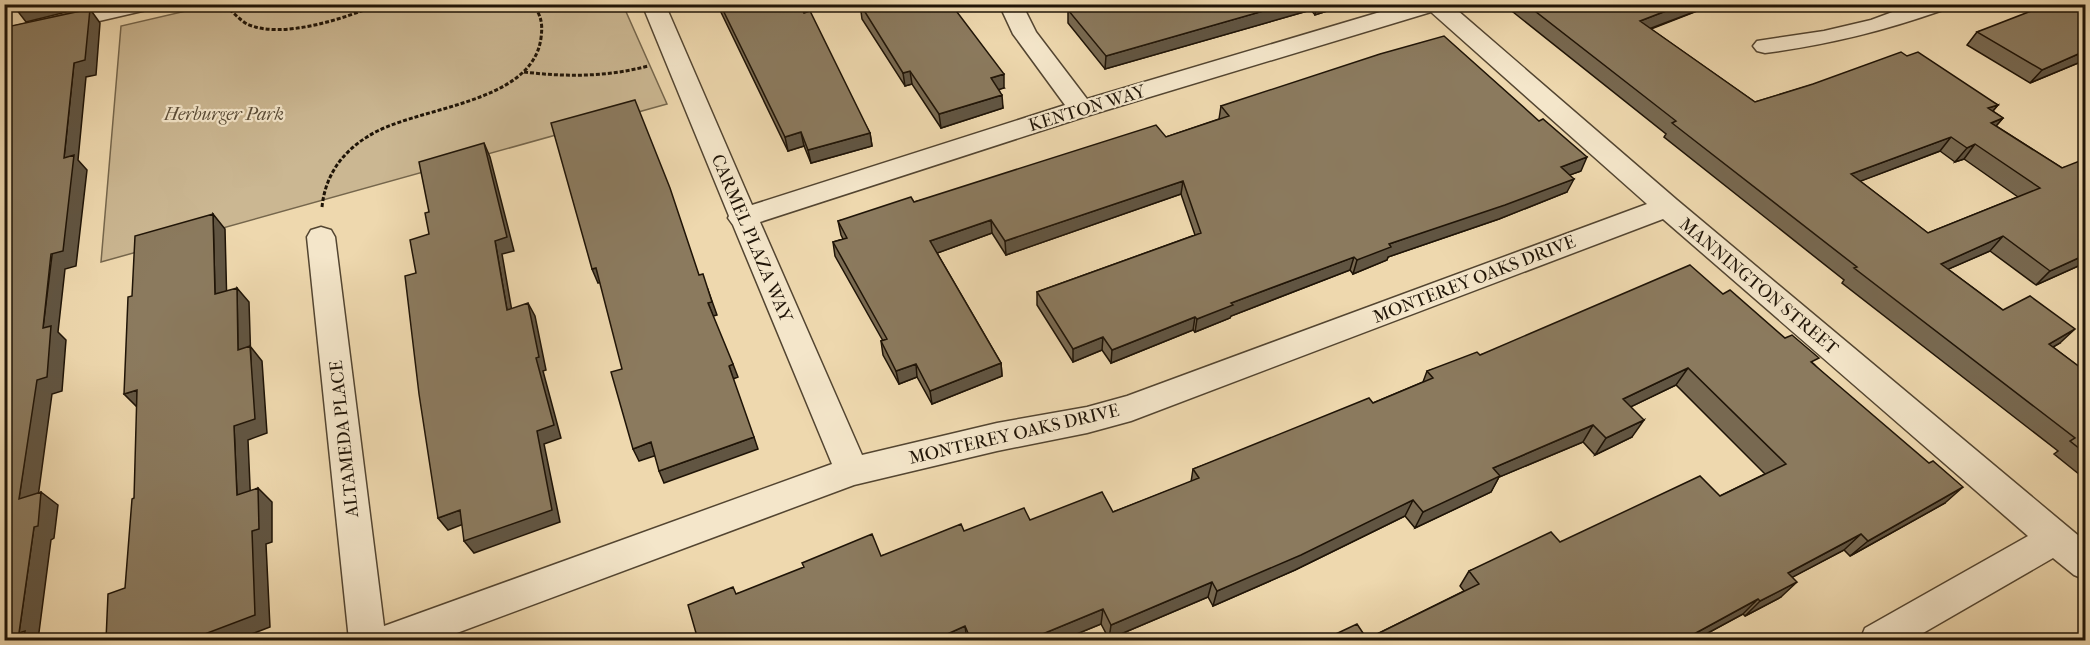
<svg xmlns="http://www.w3.org/2000/svg" width="2090" height="645" viewBox="0 0 2090 645" font-family="'IM FELL French Canon',serif">
  <style>
    .green { fill: #cbb792; stroke: #75664c; stroke-width: 1.5 }
    .lines { fill: none; stroke-linecap: round; stroke-linejoin: round }
    .minor-casing { stroke: #534531; stroke-width: 3 }
    .path { stroke: #1f1407; stroke-width: 3; stroke-dasharray: 4 2; stroke-linecap: butt }
    .minor { fill: #f4e6ca; fill-rule: evenodd }
    .wall { fill: #786951; stroke: #1f1407; stroke-width: 1.5; fill-rule: evenodd }
    .shaded-wall { fill: #615542; stroke: #1f1407; stroke-width: 1.5 }
    .building { fill: #8b7a5e; stroke: #1f1407; stroke-width: 1.5; fill-rule: evenodd }
    .labels { text-anchor: middle; stroke-width: 4.5; stroke-linejoin: round; paint-order: stroke }
    .street-label { font-size: 18px; fill: #1f1407; stroke: #f4e6ca }
    .park-label { font-size: 18px; font-style: italic; fill: #5b4d38; stroke: #f4e6ca }
  </style>
  <rect width="100%" height="100%" fill="#eed8ae"/>
  <filter id="stains"><feTurbulence type="fractalNoise" baseFrequency=".00333" numOctaves="4"/><feColorMatrix values="0 0 0 0 .2 0 0 0 0 .09 0 0 0 0 .02 0 0 0 .5 -.17"/></filter>
  <radialGradient id="worn" r=".72"><stop offset=".6" stop-color="#630" stop-opacity="0"/><stop offset="1" stop-color="#630" stop-opacity=".3"/></radialGradient>
  <path class="green" d="M216,4L623,5L667,104L101,262L121,26Z"/>
  <g class="lines">
    <g class="minor-casing">
      <path id="minor" d="M111,4H154L151,9L4,43V29Z
        M642,4H665L752,205L1065,105L1013,34L999,4H1022L1036,32L1087,99L1407,4H1450L1677,200L2086,542V580L2074,575L2053,558L1911,640H1860L1865,628L2028,536L1663,219L1131,421L1087,433L997,451L854,485L438,640H349L307,237L311,230L321,227L331,230L335,237L384,626L832,464L733,225L728,218L729,216ZM1431,12L1647,204L1127,396L1087,407L997,423L862,455L760,222L1090,115Z
        M1914,4H1949L1946,9C1883,31 1832,44 1765,53L1757,51L1753,46L1757,41L1824,31L1871,20Z"/>
    </g>
    <path class="path" d="M228,4L229,9C235,14 240,20 247,24C282,40 346,18 379,4
      M524,72C566,77 607,77 648,66
      M322,207C325,177 341,153 367,137C413,106 532,106 541,38C543,23 541,16 533,4"/>
    <use href="#minor" class="minor"/>
  </g>
  <path class="wall" d="M717,4H799L870,133L872,146L811,163L804,146L788,151Z
    M860,4L1004,88L999,89L1003,108L941,128L912,84L905,86L862,19Z
    M1087,4H1349L1315,15L1311,10L1105,69L1068,23V10Z
    M1503,4H1715L1651,29L1755,102L1907,56L1998,105L1993,111L2003,118L1996,126L2062,168L2085,162V263L2036,285L1990,251L1948,269L2003,310L2060,343L2053,347L2085,371V479L2054,454L2058,451L1842,283L1844,280L1664,137L1666,134ZM1940,151L1955,162L1964,159L2018,197L1928,233L1860,181Z
    M2085,4V62L2083,61L2030,83L1967,45L1977,32Z
    M1221,106L1581,171L1569,175L1567,192L1499,219L1388,257L1387,260L1353,274L1350,270L1231,316L1230,318L1195,332L1193,330L1111,363L1102,350L1073,362L1037,305V292L1195,235L1181,194L1006,255L992,233L937,253L1001,363L1002,376L932,404L917,377L899,384L883,355L881,341H883L835,256L833,242L843,239L841,235L838,221L914,202L1166,137L1219,119Z
    M1723,294L1814,364L1945,503L1850,556L1844,550L1792,577L1781,597L1745,616L1743,614L1695,640H1323L1367,639L1464,591L1460,586L1469,571L1560,542L1720,496L1765,474L1676,385L1630,407L1632,437L1595,455L1583,442L1499,477L1491,492L1415,528L1405,516L1295,570L1213,606L1208,597L1109,639L1101,624L1062,640H698L736,594L881,556L964,531L1030,520L1113,512L1191,482L1193,469L1373,403L1423,382L1427,371L1480,355Z"/>
  <path class="shaded-wall" d="M4,4H27L28,6L4,11Z
    M35,4H99L26,22L16,9Z
    M1288,4H1312L1311,10L1105,69L1106,56Z
    M1317,4H1349L1315,15Z
    M1684,4H1715L1633,35L1640,21Z
    M90,9L100,23L96,75L86,77L78,160L87,170L76,266L65,269L58,332L66,340L62,391L52,394L36,512L19,499L43,328L64,158L74,63Z
    M2085,51V58L2083,61L2030,83L2042,70Z
    M910,71L912,84L905,86L903,73Z
    M1004,74V88L991,92V78Z
    M1002,95L1003,108L941,128L939,114Z
    M1998,105L1986,119L1988,108Z
    M2003,118L1991,132V123Z
    M801,132L804,146L788,151L785,137Z
    M870,133L872,146L811,163L808,150Z
    M1951,137L1940,151L1840,189L1851,174Z
    M484,143L490,157L514,251L502,254L514,323L507,310L495,241Z
    M1975,144L1964,159L1955,162L1967,148Z
    M1587,157L1581,171L1554,181L1561,167Z
    M1574,179L1567,192L1499,219L1388,257L1387,260L1353,274L1357,260L1389,244Z
    M1183,181L1181,194L1006,255L1005,241Z
    M213,214L225,229L227,309L215,294Z
    M991,220L992,233L932,255L930,241Z
    M2003,236L1990,251L1928,278L1941,264Z
    M2085,255V263L2036,285L2050,271Z
    M1354,257L1350,270L1231,316L1230,318L1195,332L1197,319L1231,303Z
    M596,268L602,282L598,283L592,269Z
    M707,287L717,315L713,316L708,303Z
    M237,288L249,302L251,364L238,350Z
    M528,303L535,316L546,370L543,371L561,438L544,444L560,522L474,553L464,541L537,431Z
    M1195,317L1193,330L1111,363L1112,350Z
    M2075,329L2060,343L2034,358L2049,344Z
    M1103,337L1102,350L1073,362V349Z
    M250,346L262,361L267,433L248,440L251,509L237,495L234,426Z
    M1001,363L1002,376L932,404L930,391Z
    M733,364L738,377L733,379L729,366Z
    M916,364L917,377L899,384L896,371Z
    M1688,368L1676,385L1612,416L1623,399Z
    M137,390L138,408L124,394Z
    M1644,420L1632,437L1595,455L1606,438Z
    M1593,425L1583,442L1499,477L1491,492L1415,528L1423,512L1493,468Z
    M754,437L758,449L664,483L659,471Z
    M651,442L657,455L639,461L633,449Z
    M1963,487L1945,503L1850,556L1868,541Z
    M258,488L272,502V542L266,544L270,627L236,640H189L252,531Z
    M41,492L58,505L54,538L51,540L38,640H40H24L19,633L34,527Z
    M1413,500L1405,516L1295,570L1213,606L1217,591Z
    M460,510L469,522L448,530L438,518Z
    M1861,534L1844,550L1772,588L1788,573Z
    M1212,582L1208,597L1109,639L1111,625Z
    M1797,582L1781,597L1745,616L1760,601Z
    M1758,599L1743,614L1695,640H1683Z
    M1103,609L1101,624L1062,640H1028Z
    M965,626L967,640H934Z"/>
  <path class="building" d="M16,4H35L16,9Z
    M720,4H799L804,13L810,11L870,133L808,150L801,132L785,137Z
    M860,4H951L1004,74L991,78L1002,95L939,114L910,71L903,73Z
    M1087,4H1288L1106,56L1068,10Z
    M1526,4H1684L1640,21L1755,102L1813,84L1901,52L1907,56L1918,52L1998,105L1988,108L2003,118L1991,123L2062,168L2082,160L2085,162V255L2050,271L2003,236L1941,264L2003,310L2030,296L2075,329L2049,344L2085,371V453L2070,441L2075,438L1854,268L1857,267L1672,123L1676,121ZM1951,137L1967,148L1975,144L2040,188L1928,233L1851,174Z
    M2049,4H2059L2067,9L2080,4H2085V51L2042,70L1977,32Z
    M90,9L85,60L74,63L64,158L74,155L63,251L51,254L43,328L51,326L47,377L37,380L19,499L41,492L38,526L34,527L19,633L25,631L24,640H4V59H6L11,26Z
    M1444,36L1539,121L1543,119L1587,157L1561,167L1574,179L1505,205L1389,244L1391,247L1357,260L1354,257L1231,303L1233,305L1197,319L1195,317L1112,350L1103,337L1073,349L1037,292L1201,233L1183,181L1005,241L991,220L930,241L1001,363L930,391L916,364L896,371L881,341L887,339L833,242L847,238L838,221L911,197L914,202L1156,125L1166,137L1229,116L1221,106L1380,54Z
    M635,100L670,188L699,275L703,274L712,302L708,303L733,364L729,366L754,437L659,471L651,442L633,449L611,372L622,369L596,268L592,269L551,123Z
    M484,143L507,237L495,241L507,310L528,303L539,357L536,358L554,425L537,431L552,510L464,541L460,510L438,518L419,394L405,276L416,273L410,240L429,234L425,213L429,212L419,162Z
    M213,214L215,294L237,288L238,350L250,346L255,419L234,426L237,495L258,488L259,529L252,531L255,615L189,640H106L108,594L125,588L132,499L134,498L137,390L124,394L128,297L132,296L135,236Z
    M1690,265L1723,294L1730,290L1785,338L1792,335L1819,358L1811,362L1929,463L1933,461L1963,487L1868,541L1861,534L1788,573L1797,582L1760,601L1758,599L1683,640H1323L1357,624L1367,639L1479,584L1469,571L1551,532L1560,542L1700,476L1720,496L1786,464L1688,368L1623,399L1644,420L1606,438L1593,425L1493,468L1500,476L1423,512L1413,500L1301,555L1217,591L1212,582L1111,625L1103,609L1028,640H971L965,626L934,640H698L688,605L733,587L736,594L804,567L802,563L872,534L881,556L961,524L964,531L1024,508L1030,520L1102,492L1113,512L1199,478L1193,469L1369,398L1373,403L1433,378L1427,371L1477,352L1480,355Z"/>
  <g class="labels">
    <g class="street-label">
      <text transform="translate(1087 108) rotate(-17)" y="6">KENTON WAY</text>
      <text transform="translate(752 238) rotate(67)" y="6">CARMEL PLAZA WAY</text>
      <text transform="translate(1474 279) rotate(-21)" y="6">MONTEREY OAKS DRIVE</text>
      <text transform="translate(1759 286) rotate(40)" y="6">MANNINGTON STREET</text>
      <text transform="translate(1014 434) rotate(-13)" y="6">MONTEREY OAKS DRIVE</text>
      <text transform="translate(344 439) rotate(-96)" y="6">ALTAMEDA PLACE</text>
    </g>
    <g class="park-label">
      <text x="224" y="120">Herburger Park</text>
    </g>
  </g>
  <rect width="2090" height="645" fill="none" stroke="#eed8ae" stroke-width="24"/>
  <rect x="6" y="6" width="2078" height="633" fill="none" stroke="#1f1407" stroke-width="3"/>
  <rect x="12" y="12" width="2066" height="621" fill="none" stroke="#1f1407" stroke-width="1.5"/>
  <rect width="100%" height="100%" filter="url(#stains)"/>
  <rect width="100%" height="100%" fill="url(#worn)"/>
</svg>
